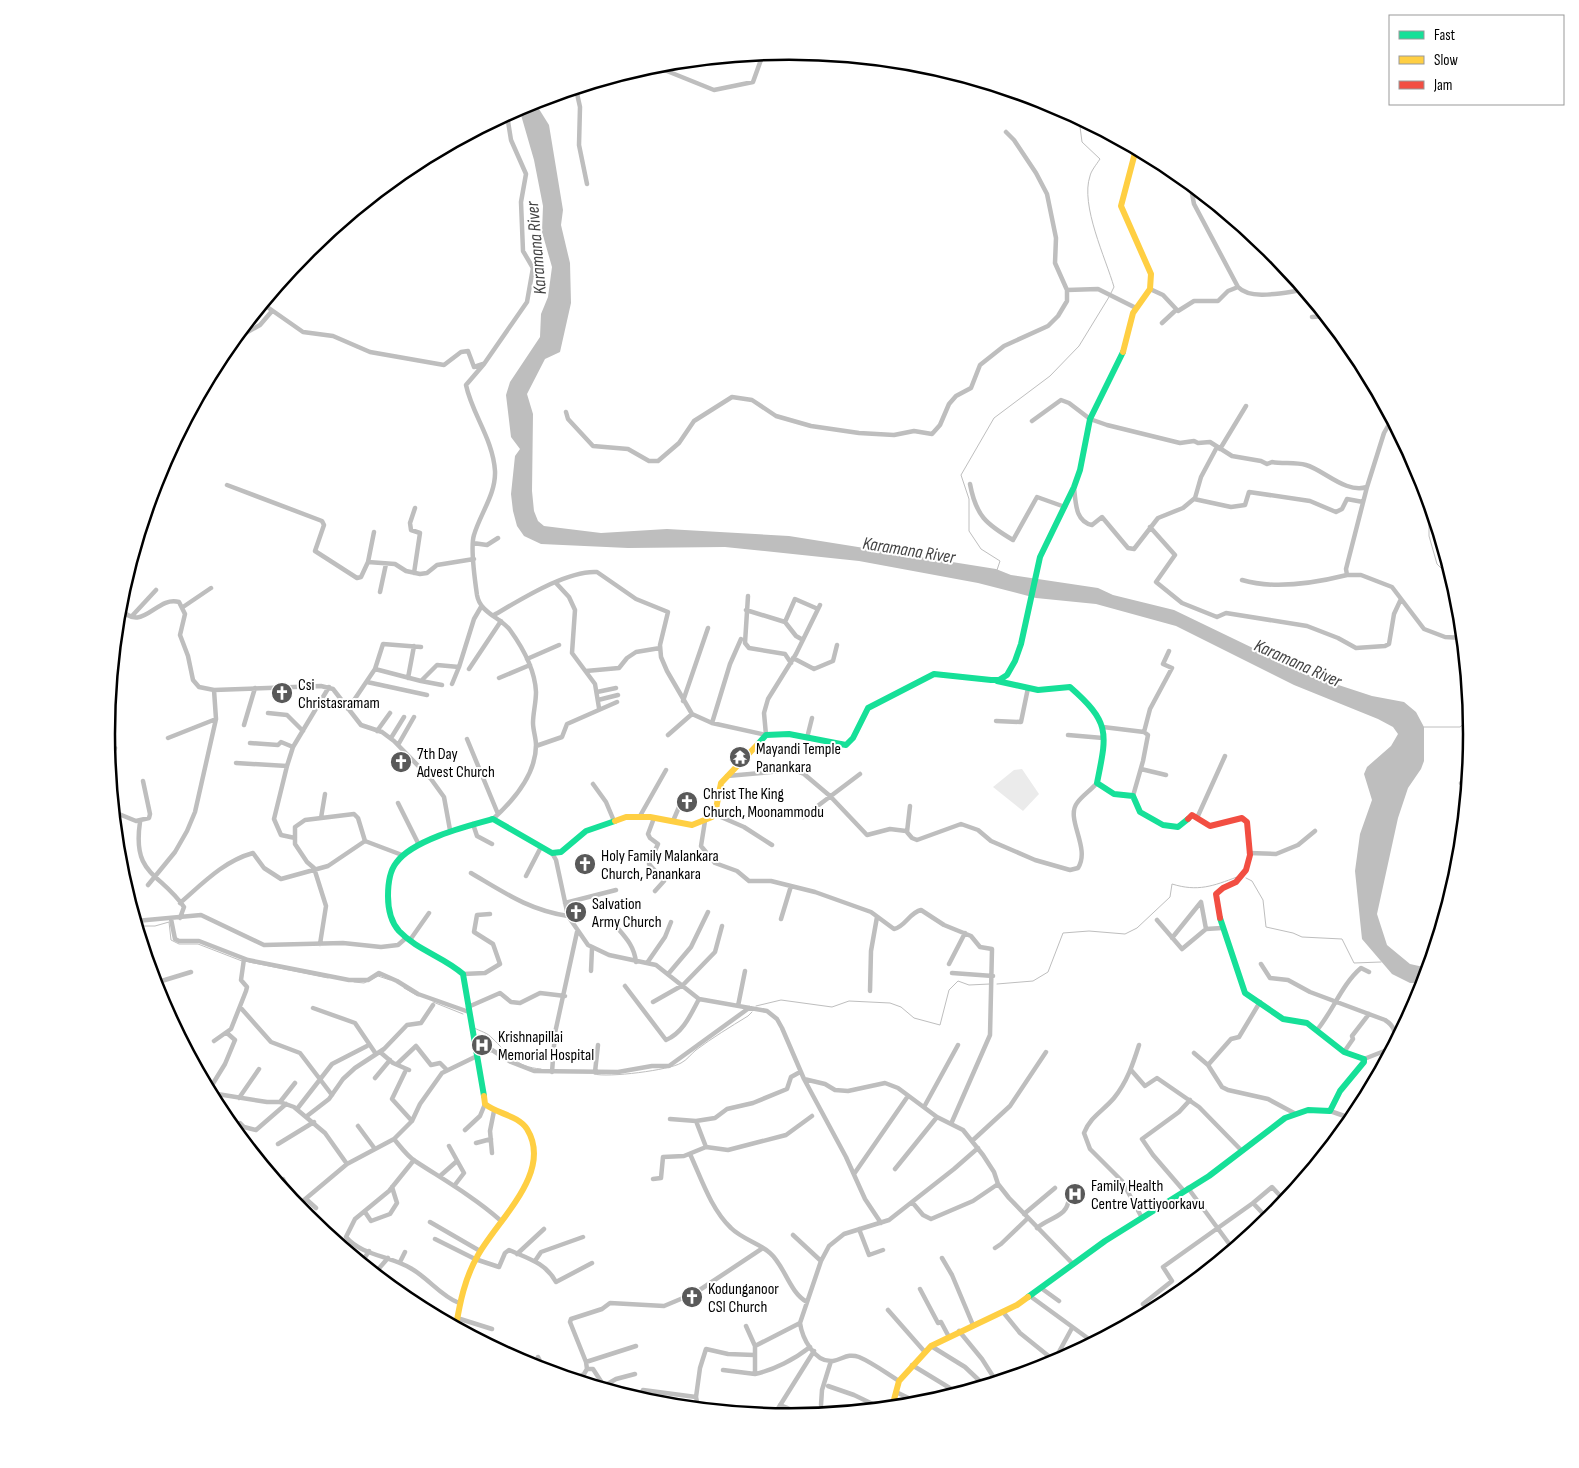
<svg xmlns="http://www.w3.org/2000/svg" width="1579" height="1468" viewBox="0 0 1579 1468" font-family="'Sofia Sans Condensed',sans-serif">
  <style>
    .green { fill: #ebebeb }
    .water { fill: #bebebe }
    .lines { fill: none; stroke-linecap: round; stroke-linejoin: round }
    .stream { stroke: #bebebe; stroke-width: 1 }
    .street { stroke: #bebebe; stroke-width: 4.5 }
    .fast { stroke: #16e098; stroke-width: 6 }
    .slow { stroke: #ffcf43; stroke-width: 6 }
    .jam { stroke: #f24e42; stroke-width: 6 }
    .labels { text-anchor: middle; stroke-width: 4; stroke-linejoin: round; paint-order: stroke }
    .poi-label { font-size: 16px; fill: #000; stroke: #fff; text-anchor: start }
    .water-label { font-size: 18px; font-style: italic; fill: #434343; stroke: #fff }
    .rim { fill: none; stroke: #000; stroke-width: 2.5 }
  </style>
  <rect width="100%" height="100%" fill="#fff"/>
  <path class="green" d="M1022,769L1039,794L1023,811L993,787L1014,770Z"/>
  <path class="water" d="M534,101L549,125L563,210L561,225L570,263L571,303L560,352L545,359L527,394L533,414L532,491L534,511L538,521L544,526L601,533L667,529L789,536L996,569L1011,575L1098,588L1113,595L1174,610L1311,676L1372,696L1404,702L1416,712L1424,727V761L1421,769L1408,788L1398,818L1377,914L1387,945L1410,964L1428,968L1424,983H1410L1392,974L1362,939L1360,920L1355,871L1360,834L1372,800L1364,774L1367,767L1391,746L1398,734L1393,727L1378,719L1294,685L1176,626L1096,604L1036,598L978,583L859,561L725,547L628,548L541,544L524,536L517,526L513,511L511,494L515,456L520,449L511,437L506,395L510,382L540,337L541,314L548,297L552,267L542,232L543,206L534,160L519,108Z"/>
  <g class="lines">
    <path class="stream" d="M1079,119L1082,142L1100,159C1096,165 1091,171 1090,176C1080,205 1106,259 1114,287L1111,293
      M1429,501V536L1437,564L1453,580
      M997,570L1000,561L981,549L969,531V499L961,475L994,418L1050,376L1079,346L1109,297
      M1424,727H1460L1471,717
      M1246,878L1252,881L1263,900L1266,927L1293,933L1302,937L1342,939L1354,963L1381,962
      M138,926H155L169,922L171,940L179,944H198L242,961
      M249,962L328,978
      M354,982L364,983L378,976L390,980
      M997,984L1033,981L1048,972L1063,933L1089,931L1125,934L1137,928L1170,897L1172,884C1198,892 1213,886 1237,877
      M404,988L418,996
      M433,1002L463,1014
      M756,1006L781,1000L832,1007L849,1001L890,1003L901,1007L914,1018L940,1025L949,990L958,981L969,985L990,984
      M474,1028C480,1031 488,1033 492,1038C509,1054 515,1067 541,1069
      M594,1074C608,1078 670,1070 681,1063C687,1060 691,1054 696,1050C712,1038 730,1027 748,1016L752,1012"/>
    <path class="street" d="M647,67H657L714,90L753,82L763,54
      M576,89L580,107L579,145L587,184
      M1190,183L1194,204L1238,287
      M1150,289L1163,295L1178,311L1194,301H1218L1228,291L1238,287C1251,301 1285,292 1304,290
      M1067,290L1098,289L1136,308
      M263,304L303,332L333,336L370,352L444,365L461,352L468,351L474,367L483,364
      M1312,317L1326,316
      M1162,323L1176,310
      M235,339L260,325L272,311
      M566,412L568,419L593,446L628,449L649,461H658L679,443L694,421L732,397L752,400L776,416L811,426L859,433L894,435L914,431L932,434L940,425L949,404L956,396L971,388L980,365L1004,346L1048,326L1058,316L1067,301V290L1055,263L1056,238L1047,194L1036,173L1014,140L1006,132
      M1032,421L1061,400L1069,403L1090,419L1107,425L1180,443L1194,441L1198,443L1210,442L1232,456L1261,461L1267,464L1272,462C1283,464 1295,462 1306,465C1324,470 1346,494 1367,487L1384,433L1392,419
      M1220,449L1246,406
      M970,484C976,516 986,524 1013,540L1037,497L1065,507
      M227,485L322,521L324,525L315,551L357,578L361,577L368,562
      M1367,487L1346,569L1347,575H1361L1392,587L1424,629L1445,637L1463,638
      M1074,488C1076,503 1075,521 1092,525L1102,517L1128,548L1134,549L1158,518L1183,508L1195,498L1201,477L1217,447
      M1194,499L1231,507L1245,505L1249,492L1310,501L1336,512L1342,509L1347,499L1363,502
      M1150,527L1175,555L1156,582L1182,603L1217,617L1226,613L1307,626L1338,638L1356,648L1385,646L1389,644L1394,614L1401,599
      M374,532L368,562L395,564L406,571L420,574L427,573L437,565L474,559
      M473,543L487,545L498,538
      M414,573L420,533L411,530L410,523L415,508
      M1242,580C1275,590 1315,583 1347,575
      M556,583L569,597L575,610L572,653L595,684L599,708
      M380,592L386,564
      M748,596L745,643L749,648L785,654L791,663
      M119,607C142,636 156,595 179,602L185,614L180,635L188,656L193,680L199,687L214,690L321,686L333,689L361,725L382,732L394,741L431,779L444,797L450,830
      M183,607L211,588
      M746,610L785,622L796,636L803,640
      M494,615C520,600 567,570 597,572L636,599L668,612L660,645L661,657L667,671L692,714L712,723L766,735L764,713L768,699L796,654L820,605
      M132,616L156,590
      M785,622L795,599L818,609
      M793,658L814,669L833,661L837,645
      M527,659L559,645
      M375,669L421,681L437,665L459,667L474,619L481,607
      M469,669L501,621
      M586,671L619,668L627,658L636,652L660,648
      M408,678L414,646
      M499,678L530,665
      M421,681L442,685
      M367,682L427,695
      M452,684L459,667
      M597,692L616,688
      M598,700L618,695
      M683,701L708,628
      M348,709L375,669L383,644L421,647
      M268,713L287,715L303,731
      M996,721L1021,722L1028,688
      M712,723L730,664L741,639
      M244,725L255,688
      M1103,727L1144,732L1148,735L1143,761L1133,796
      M377,731L390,713
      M1144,732L1150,709L1172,668L1163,664L1169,651
      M668,735L692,714
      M1068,735L1103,738
      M168,738L216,719
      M391,738L404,717
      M807,738L812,718
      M467,739L498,814
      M250,743L278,745L281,742L293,747
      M398,745L414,717
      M536,746L562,737L567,724L617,702
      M109,762L115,748
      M236,763L287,766L293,747L329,687
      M287,766L274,819L281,835L295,838
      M1141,769L1166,775
      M727,776L794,770L804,774L830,796L867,835L890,829L906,831L912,838L917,840L961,824L978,830L991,841L1035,860L1070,870L1078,868C1091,848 1065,819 1077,803C1082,796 1091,790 1097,783
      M1461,783L1467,785
      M593,784L606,802L614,821
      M398,803L419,845
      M114,812L136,821L149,818L150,814L143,781
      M714,814L744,827L772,845
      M640,816L666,770
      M803,817L860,774
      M321,818L325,794
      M654,818L648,834L650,838L658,844L649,864L664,881L655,891
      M1197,818L1225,756
      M493,819C513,801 536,774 536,745C536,738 533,730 533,723C533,713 536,703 536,692C535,670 523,648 510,630C500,617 480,613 477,595C475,581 470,547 474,535C480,514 496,494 495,471C493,439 472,414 466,385L484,364L527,302L533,268L523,251L521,202L526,174L511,140L507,115
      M673,821L685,793
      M705,821L701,846L715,863L737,871L749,881H771L815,892L871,912L894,929C905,927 910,912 921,910L944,925L971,936L980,947L992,949L990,1035L951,1124
      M140,822C132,876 160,872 184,907L180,918
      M473,824L477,836L492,844
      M907,832L910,806
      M552,853L556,860L568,916L588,945L609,955L656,965L699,999L767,1011L777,1019L782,1028L804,1079L825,1084L835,1090L848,1091L885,1083L898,1088L937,1117L963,1130L983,1155L994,1172L998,1184L1009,1198L1072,1263
      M1249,853L1276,854L1298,845L1315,831
      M471,873C505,893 529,910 568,916
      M526,876L541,847
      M148,885L175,852L187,831L195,812L216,719L214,690
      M180,903C203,883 224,861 253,853L264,868L281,879L328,866L365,841
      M565,903L616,890
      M171,919L175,939L179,941H199L248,960L349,980H368L379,973L397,981L418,994L469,1012
      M781,919L791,886
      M1157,920L1182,949L1206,929L1222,928
      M136,921L201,915L264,945L343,943L381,947L398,945L406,938
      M614,924C625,937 634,945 636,962
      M1172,938L1201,902L1206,929
      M410,940L429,913
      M320,944L326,906L314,868L307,862L295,844V827L305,820L354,814L358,818L365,841L402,855
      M647,963L665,937L671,922
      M949,964L965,933
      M1261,964L1270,978L1288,980L1310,992L1385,1020C1396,1027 1395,1033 1394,1045
      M150,965V968
      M591,971L592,948
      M669,973L691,947L708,912
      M952,973L993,976
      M463,974L485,973L500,964L493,944L474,932L477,915L490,914
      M155,983L191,972
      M625,986L666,1040C683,1033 691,1014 699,999
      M870,991L871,951L877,917
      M653,1002L683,985L715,952L722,926
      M738,1006L745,971
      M240,1007L271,1042L300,1053L332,1095
      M468,1007L500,993L511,1002L520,1003L540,993L565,996
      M313,1008L355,1023L376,1054
      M1317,1030C1333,1011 1342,984 1361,968L1369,972
      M214,1041L231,1029L246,991L247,987L241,980L244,959
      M1139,1045C1133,1064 1127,1082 1114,1098C1103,1111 1090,1117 1084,1133L1090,1149L1122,1181L1141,1216
      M380,1052L393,1063L409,1070
      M1344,1052L1353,1039L1352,1036L1369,1014
      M476,1053L492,1050L511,1062L534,1071L618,1072L652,1066H669L749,1008
      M1194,1053L1208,1065L1222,1087L1228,1090L1268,1099L1294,1113
      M1364,1059L1392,1048
      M397,1064L416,1046L431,1065L440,1063L447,1070
      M1208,1065L1231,1039L1239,1037L1260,1002
      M1131,1070L1145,1086L1157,1078L1199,1107L1242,1151
      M405,1072L392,1099L412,1121
      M552,1072L555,1033L577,932
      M595,1072L598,1045
      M375,1078L390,1060
      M804,1079L846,1157L865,1199L881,1223
      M209,1090L225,1064L235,1040L227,1033
      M211,1093L267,1102H280L294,1107L325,1133L347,1164L394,1139C400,1146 407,1156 415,1161C444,1180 474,1197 500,1220
      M239,1098L259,1069
      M280,1102L295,1083
      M924,1107L958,1045
      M297,1109L332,1064L367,1046
      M1330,1111L1353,1119
      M307,1116L329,1099L343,1079L355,1068L384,1049L407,1025L421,1023L433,1005
      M670,1119L696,1121L715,1118L727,1109L753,1103L787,1089L791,1077L800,1072
      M232,1126L240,1123L244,1127L256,1130L286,1104
      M358,1126L375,1149
      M465,1130L480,1116L485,1104
      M394,1139L412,1121L420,1104L442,1073L477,1056
      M972,1141L1010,1106L1046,1052
      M476,1143L491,1139
      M278,1144L314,1122
      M449,1146L464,1173L454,1186
      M706,1147L728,1150L786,1135L812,1116
      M492,1153L490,1131L494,1111
      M690,1154C701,1178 711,1209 731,1228C742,1239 759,1243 770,1253C785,1266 789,1292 807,1302
      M414,1160L389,1191L355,1219L346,1237C362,1256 392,1256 412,1269C429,1279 441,1296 459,1303
      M895,1169L937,1117
      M854,1174L908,1096
      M440,1176L457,1161
      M283,1179L295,1202
      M653,1179L661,1178L663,1157L684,1156L706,1147L696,1121
      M1188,1188L1233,1249
      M1184,1191L1153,1155L1142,1139L1179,1112L1190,1100
      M306,1199L316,1208
      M912,1202L923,1215L931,1219L973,1201L998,1184
      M1253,1203L1272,1187L1285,1201
      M297,1206L347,1164
      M365,1212L371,1221L390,1214L397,1203L392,1187
      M1024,1214L1055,1188
      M430,1222L480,1251
      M1037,1228C1047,1219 1065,1217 1068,1203
      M859,1229L869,1255L883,1250
      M793,1235L821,1261
      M435,1239L475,1259L499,1267L505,1253L509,1250C527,1258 546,1263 556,1282L592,1263
      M345,1248L350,1242
      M995,1248L1001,1244L1028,1218
      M517,1254L544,1229
      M942,1258L952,1275L973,1325
      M535,1261L541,1252L583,1237
      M362,1262L369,1251
      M400,1262L405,1252
      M375,1273L388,1258
      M1041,1288L1059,1301
      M920,1289L938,1323L941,1322L949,1337
      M1030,1296L1093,1342
      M1143,1304L1172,1281L1163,1267L1253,1203L1269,1220
      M888,1310L924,1351
      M1003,1312L1020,1333L1056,1362
      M457,1318L492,1329
      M800,1323L821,1261L829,1246L844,1234L889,1220L954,1169L978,1148
      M1117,1327L1118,1329
      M959,1331L982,1359L996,1381
      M755,1346L800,1323C802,1337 814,1363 833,1361C843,1359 848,1353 859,1357C873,1363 886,1373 899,1381
      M931,1346L965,1367L984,1385
      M538,1357L544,1369
      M1054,1361L1072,1328
      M586,1362L636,1346
      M912,1365L958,1393
      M587,1369H593L604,1386L616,1379L635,1374
      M723,1370L755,1374V1346L746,1326
      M755,1374C774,1370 795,1359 810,1347
      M575,1379L584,1374L587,1369L586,1362L570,1322L571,1319L602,1309L610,1303L664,1306L695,1293L763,1248
      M828,1386L854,1395L881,1408
      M896,1392L921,1404
      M696,1397L700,1368L706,1349L728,1354L754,1355
      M639,1398L643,1390L696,1397L698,1408
      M780,1405L805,1415
      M821,1405L822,1390L831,1361
      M774,1415L814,1351"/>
    <path class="fast" d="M997,681L1038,690L1070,687C1111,723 1107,733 1097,783L1114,794L1133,796L1140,812L1163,825L1178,827L1188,819
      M758,744L766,735L789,734L846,745L853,738L868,708L934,674L991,680H999L1007,675L1015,661L1021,644L1040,557L1074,487L1080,470L1090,419L1123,352
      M484,1096L463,974C444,957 417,950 399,931C391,922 388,908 388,896C388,884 389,872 396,863C412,840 467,826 493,819L552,853L561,852L586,831L615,821
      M1028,1297L1105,1241L1209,1176L1285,1118L1308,1110L1330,1111L1340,1091L1364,1062V1059L1344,1052L1307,1023L1283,1019L1245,993L1220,918"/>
    <path class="slow" d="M1123,352L1133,313L1150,289L1151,274L1121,206L1136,149
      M615,821L626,817H650L692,825L712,817L716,809L721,783L758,744
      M456,1326C460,1302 465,1278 477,1257C496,1221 554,1173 527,1129C518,1115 497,1114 485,1104L484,1096
      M892,1407L899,1381L931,1346L1017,1305L1028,1297"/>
    <path class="jam" d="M1188,819L1192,815L1210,826L1242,818L1247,822L1250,855L1246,870L1236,882L1223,888L1216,894L1220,918"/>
  </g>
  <defs>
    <g id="church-disc" transform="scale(1.125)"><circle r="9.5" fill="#595959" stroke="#fff"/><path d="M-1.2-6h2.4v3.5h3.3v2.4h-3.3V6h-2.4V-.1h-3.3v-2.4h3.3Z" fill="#fff"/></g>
    <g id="temple-disc" transform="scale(1.125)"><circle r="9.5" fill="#595959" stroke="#fff"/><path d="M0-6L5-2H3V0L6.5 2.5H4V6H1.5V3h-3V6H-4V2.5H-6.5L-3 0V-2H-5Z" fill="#fff"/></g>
    <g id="hospital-disc" transform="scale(1.125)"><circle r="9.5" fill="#595959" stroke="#fff"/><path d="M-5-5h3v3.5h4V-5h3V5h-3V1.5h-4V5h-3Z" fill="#fff"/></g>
  </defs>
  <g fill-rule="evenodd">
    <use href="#church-disc" x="282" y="693"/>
    <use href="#temple-disc" x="740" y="757"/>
    <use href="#church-disc" x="401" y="762"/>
    <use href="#church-disc" x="687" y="802"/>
    <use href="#church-disc" x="585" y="864"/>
    <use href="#church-disc" x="576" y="912"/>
    <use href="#hospital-disc" x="482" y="1045"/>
    <use href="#hospital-disc" x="1075" y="1194"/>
    <use href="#church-disc" x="692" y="1297"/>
  </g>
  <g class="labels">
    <g class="poi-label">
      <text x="298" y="690">Csi<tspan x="298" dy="18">Christasramam</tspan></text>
      <text x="756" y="754">Mayandi Temple<tspan x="756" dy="18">Panankara</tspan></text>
      <text x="417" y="759">7th Day<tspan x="417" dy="18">Advest Church</tspan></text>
      <text x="703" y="799">Christ The King<tspan x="703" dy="18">Church, Moonammodu</tspan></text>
      <text x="601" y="861">Holy Family Malankara<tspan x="601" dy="18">Church, Panankara</tspan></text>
      <text x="592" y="909">Salvation<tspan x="592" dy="18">Army Church</tspan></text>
      <text x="498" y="1042">Krishnapillai<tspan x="498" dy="18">Memorial Hospital</tspan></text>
      <text x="1091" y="1191">Family Health<tspan x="1091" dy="18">Centre Vattiyoorkavu</tspan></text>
      <text x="708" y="1294">Kodunganoor<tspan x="708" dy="18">CSI Church</tspan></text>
    </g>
    <g class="water-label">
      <text transform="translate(536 248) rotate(-95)" y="6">Karamana River</text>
      <text transform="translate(909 550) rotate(9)" y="6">Karamana River</text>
      <text transform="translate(1298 663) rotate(24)" y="6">Karamana River</text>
    </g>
  </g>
  <path d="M0 0H1579V1468H0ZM115 734a674 674 0 1 1 1348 0a674 674 0 1 1-1348 0Z" fill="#fff" fill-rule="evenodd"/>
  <path class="rim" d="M115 734a674 674 0 1 1 1348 0a674 674 0 1 1-1348 0Z"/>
  <rect x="1389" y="15" width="175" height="90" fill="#ffffff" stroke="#999999"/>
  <rect x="1399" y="31" width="25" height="8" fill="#16e098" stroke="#999999"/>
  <text x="1434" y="40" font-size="15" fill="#000000">Fast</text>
  <rect x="1399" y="56" width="25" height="8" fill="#ffcf43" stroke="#999999"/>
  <text x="1434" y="65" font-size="15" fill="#000000">Slow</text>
  <rect x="1399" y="81" width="25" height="8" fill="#f24e42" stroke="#999999"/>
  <text x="1434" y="90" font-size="15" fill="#000000">Jam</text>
</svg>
